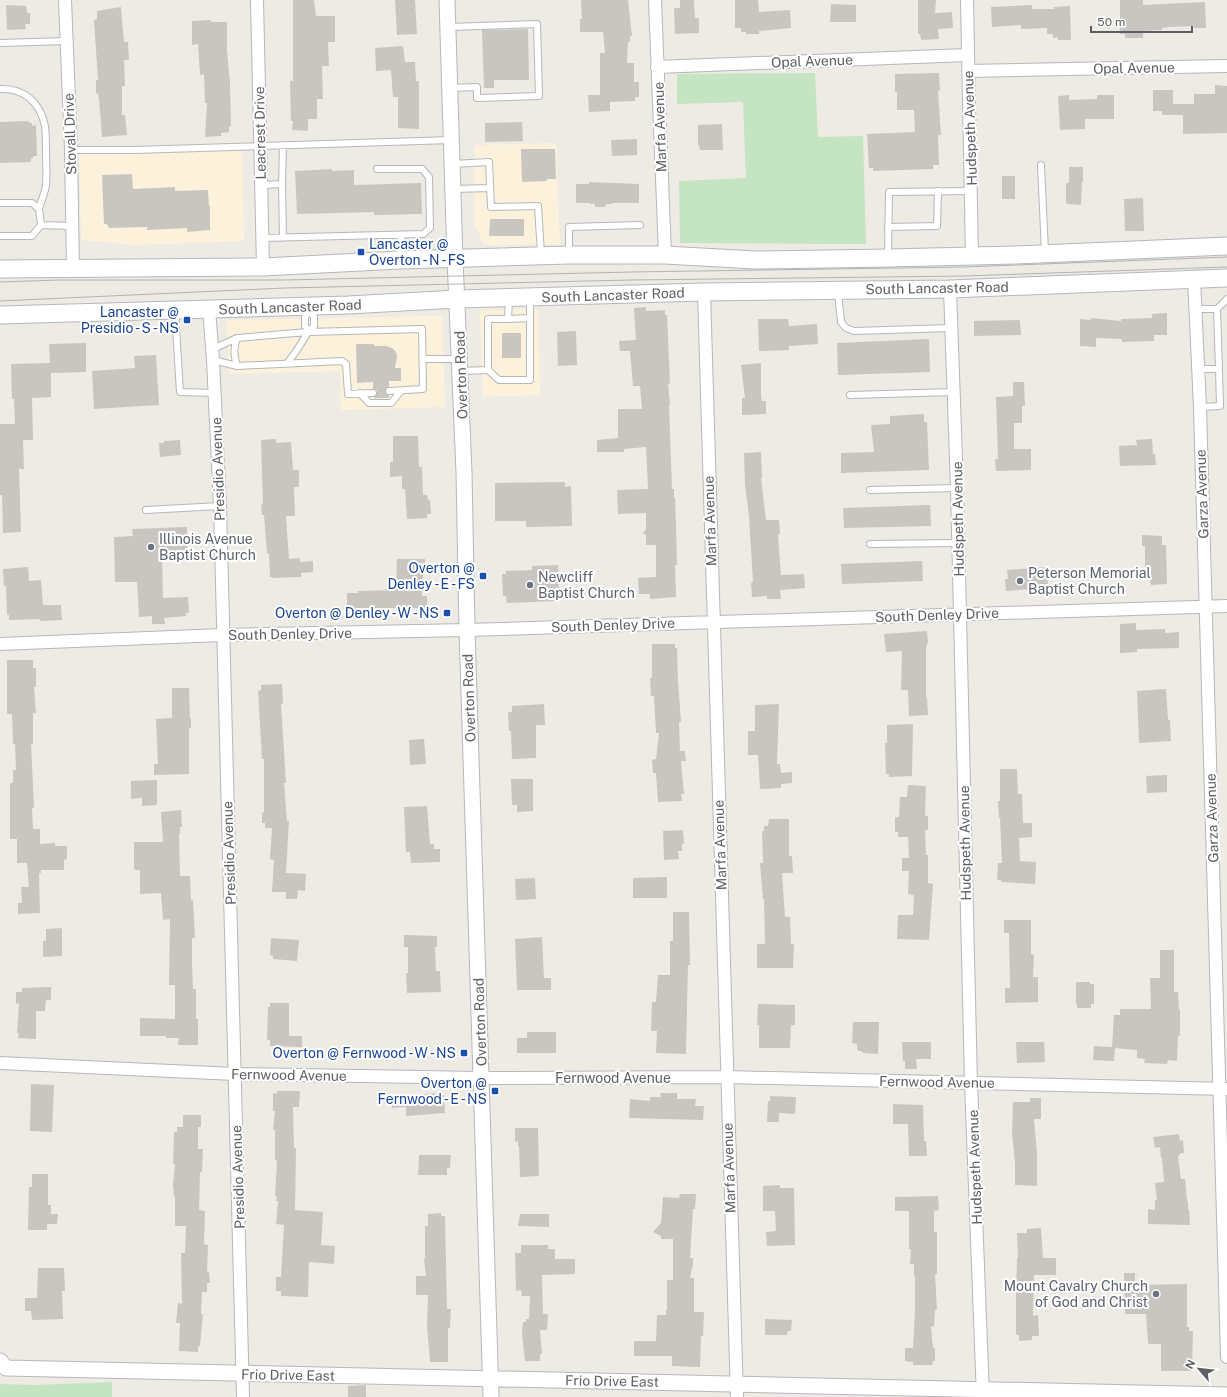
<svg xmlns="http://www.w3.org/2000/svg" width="1227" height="1397" viewBox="0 0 1227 1397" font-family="'Public Sans',sans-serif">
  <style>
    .commercial { fill: #fcf2db }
    .green { fill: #c4e4c2 }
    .building { fill: #c9c6c2 }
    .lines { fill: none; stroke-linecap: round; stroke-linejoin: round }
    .service-casing { stroke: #b5b7ba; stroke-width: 8 }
    .minor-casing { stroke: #b5b7ba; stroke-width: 14 }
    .tertiary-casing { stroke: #b5b7ba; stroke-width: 17 }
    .secondary-casing { stroke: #b3b7bb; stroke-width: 19 }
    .service { stroke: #fff; stroke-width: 6 }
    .minor { stroke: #fff; stroke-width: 12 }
    .tertiary { stroke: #fff; stroke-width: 15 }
    .secondary { stroke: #fff; stroke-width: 17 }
    .tram { stroke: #b2b3b4; stroke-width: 1 }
    .transit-dot { fill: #1a4fb4; stroke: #fff; stroke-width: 1.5 }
    .worship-dot { fill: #6b7280; stroke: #fff; stroke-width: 1.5 }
    .labels { text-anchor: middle; stroke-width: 4; stroke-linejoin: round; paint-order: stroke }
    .street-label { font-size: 14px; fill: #5c6064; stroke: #fff }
    .transit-label { font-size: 14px; fill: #164399; stroke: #fff; text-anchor: end }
    .worship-label { font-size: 14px; fill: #5b616d; stroke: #fff; text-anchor: start }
  </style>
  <rect width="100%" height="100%" fill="#eeebe4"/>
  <path class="commercial" d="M556,143L560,244L484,245L474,223V145Z
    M242,147L244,241L135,245L81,240L79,151Z
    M538,309L540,395L483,397L480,311Z
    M442,316L445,407L341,410L340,371L229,374L227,320Z"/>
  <path class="green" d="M815,73L818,137L863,136L866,244L680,243L679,181L746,178L743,102L677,104V74Z
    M112,1382V1397H0V1384L36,1385Z"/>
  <path class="building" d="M293,0H314L316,16H335V42H328L329,66H322L323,99H317V119H308V131L292,130L293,121H291L290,81H293Z
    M395,0H415L417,34L397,35Z
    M581,0H628L632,36H630V42H628L627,63H634V82H639V97H635V101L610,102V111L589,112L588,95H600V53H605L603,32H580V19H582Z
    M680,0H694L695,18H699V33L675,34L674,8H680Z
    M735,0H758L759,12L790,10L791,28L759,31V34H746V32H741V28H735Z
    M918,0H936L935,13L952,12L953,28L938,29L939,39L921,40L920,34H918Z
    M1120,0H1143V5L1205,2L1206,28H1194V26L1169,27L1162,28V30L1143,31V38H1125V34H1120Z
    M831,4L856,5V22H830Z
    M6,5L26,6L27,13H30V24H25L26,29L7,30Z
    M1032,5V9H1054V7L1070,6L1071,40H1058V37L1053,38V34H1047V28L1021,29V25L992,27L991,7Z
    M121,7L124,42H128L129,60H124L125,86H122V115H125L127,135L102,137L99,99L98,93L96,94V80H98L94,20L97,19V11Z
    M211,20V22H227V51L230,82L231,126L229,127V132L221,133V136L205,137L207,103H205L204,74L200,75L198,44L192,45V21Z
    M528,29L529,80H494V88H484L482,30Z
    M403,46L405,62H415L416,81H419V129L398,128V97H393L391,70L376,71L375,48Z
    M939,73L940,90L938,91L941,135H938L939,165H933V169L873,171V168H869L867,134L915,132L914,110H897V92H895V74Z
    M1215,85L1227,86V133L1183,134V115H1162V111H1153V90H1173V104H1194V94H1215Z
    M1069,95V100L1097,99V95H1114V119H1085V129L1060,130L1058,96Z
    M29,121V123H32V126L36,125L37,156H33V158H31V162L0,163V122Z
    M522,122L523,141L485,142V123Z
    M722,124L723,150H700L699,145H698V125Z
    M637,139V155L612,156L611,140Z
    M521,149H555L556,179H547V181L522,182Z
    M1069,167H1083V182H1082L1081,205L1067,204V203H1066V183H1069Z
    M332,169V171L354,170V185L421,183L422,214L374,215V212L297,214L295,171Z
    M132,174L133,189L175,187V191L208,190L209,206H210V230L187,232V228L147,230V227L109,228L107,224H104L102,175Z
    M1002,176H1015V199H1002Z
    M589,182L639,184V203H612V204H606L605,207H595V204H590V203H576V184H589Z
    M1143,198L1144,231H1125L1124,199Z
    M490,219H524V236H489Z
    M646,307V311L665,310V315H667L670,383L668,384L670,405H669L672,489H674V498H675L676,524L677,565H675L676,597L650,599V594H639L638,578L656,577V545H646V535L643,533L646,529V513L618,514L617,490L648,489L646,447L624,449V452H597V440L618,438V409H642L640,386H633L630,351H620L619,341L636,340L634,308Z
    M1167,313V335H1154V341L1122,342V339L1096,338V347L1080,346V319L1091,320V318L1121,321V319L1152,318V314Z
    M758,319H788L789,326L817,324L818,344L789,346V350L759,351Z
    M1020,320L1021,335L974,336V321Z
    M576,331L577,365L558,366L557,332Z
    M502,333H521V358H502Z
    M929,339L930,372L838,375L837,343Z
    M86,343V372L51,373V397L32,398L33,440H23L24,469H19L21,532L3,533L2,495H0V424H15L14,399H12L11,364L50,363L49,344Z
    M356,344H374V346H386L392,348L396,352L397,357L395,368H401V381H389V387L386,388L385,391L386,394L389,395V398H374L377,393V390L373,389V382L357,383Z
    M156,355L159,405L94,409L92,371L135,368L134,356Z
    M761,363V397L762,401H766V414L742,415V398H745L741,365Z
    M1013,382H1024L1025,406H1022V423H1014V449H1031V470L996,471L995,459H998L996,397L1013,396Z
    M924,414V422H927L929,470L841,473V453L874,452L871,425L890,424V416Z
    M393,436H418L419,467H422L423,495H427L428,500H430L431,514H427V518L407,519L405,489H402V476L390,477V462H393Z
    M276,439V443L291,442L293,470H299V487H294L295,516H286L289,559L300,558V562L313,561V572L301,573V577L272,578V577H270L269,553L267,554L264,515H262L261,505L263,504L261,440Z
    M1152,439L1153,454H1155L1156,465L1120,466L1119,446L1137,445L1136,440Z
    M180,440L181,455L160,457L159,443H164V441Z
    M761,452L762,478H761L766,520H779L780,534L778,535L781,575L804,574L805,588L780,590L781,599H767V596L752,597L751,583L753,582L749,516L745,485L744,453Z
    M565,482V487L571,486L572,526L526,527V521H495V483Z
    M930,505L931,526L844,528L843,508Z
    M187,527V556L162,557L163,598L188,597L189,613H186V616L164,618L165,624H152V616L139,617L137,582H115L114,537L133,536L132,529Z
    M1142,535L1162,536V545H1166L1167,584L1151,585L1150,580H1145V546H1142Z
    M397,559H425V574H423L422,596H427V608H347V593H358V591L396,590Z
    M922,561L923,581L842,584L841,564Z
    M558,565L559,601L507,603L506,596H503L502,574H506V571L532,570V566Z
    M28,567L29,581L41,580L43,605H61L62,620L40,621V619L9,620V615H7L6,586H4L3,569Z
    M1047,567L1048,588L1006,591L1005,579H1008L1007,570Z
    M1136,623V630L1165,629V633L1179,632V648L1137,649V652L1120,653V624Z
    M927,631L928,643L927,644L926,650V697H927L928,715L909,716L908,690H901L902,651L886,652L884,634Z
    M652,644H675V648H677L678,681L681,722H679L680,751H685L686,761H681L684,794H681L682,801L658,802L656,773H653L652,760L656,759L659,733H656L654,696H651L650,678H652Z
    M7,660H33V668H36V687H34L36,713H33V744H31L34,808H32L33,829H40V844L55,843V846H67V859L64,860V870H41V873H39L40,913L18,914V903H22L21,887H29L27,863H17V839H10V783H13V770H16L15,744H13L12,714H7Z
    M282,684L283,704H281L286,783H284L287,821H289L286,873L306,874L305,891L298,890L297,899H286V892H272L274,860L270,859L272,828H265V823H262V813L264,812V759H262L258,691L261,690V685Z
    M172,688H189L190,718H191V728H189V774L154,775V764H158L156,719L172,718Z
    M1166,689L1168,720H1170L1171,741L1139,743L1137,691Z
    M544,704L545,725H536V758L512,759L511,731H509L508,712H512V706Z
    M779,704L777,764H780L781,773L792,772V783L781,784V788L760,789L758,755H748V731H755V705Z
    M913,724L912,776L889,777V774H886L885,743H887V725Z
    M424,739L426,764L410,765L409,740Z
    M1000,769H1017L1018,794H1022L1023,823H1032V837L1019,838L1020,861L1036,862L1035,884L1001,882V880H997L998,863H1002L1000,818H999L998,801H1000Z
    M1167,775V792L1147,793L1146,776Z
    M511,779H533V811L517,812V805H512Z
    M157,780V805L142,806V798L131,799V781Z
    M908,785L926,786L925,816H928V830H925L926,855H928V883L933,884L929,940L897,939L898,915H913L914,895L908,894L909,871H902V858H909L908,837H898V832H895V817H899L900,797H907Z
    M427,806L430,844H434V849H440V862L411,863L410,852H406L404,807Z
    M181,810L182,827H180V834H179L180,876H190L191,901L193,900L195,938H192V964L193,989H196V1019H198V1045H178L179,1038H166V1036H140V1018L175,1019V985H169L170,919L163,920L161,893L140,894V870H135L134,868V842H163L161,812Z
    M769,819H789V856H792L793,873H782L785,917H790L791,944H794L793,968H757V944H765L764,899H763L760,863H763L762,831H764V826H768Z
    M683,830L684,844H682V851H678L679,859L664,860L663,831Z
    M667,877V898H633V878Z
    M535,878L536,899L516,900L515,879Z
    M673,912H689L690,965H688L686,1054L656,1053L657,1031H651L652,1002H656L658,975H670V941H673Z
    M1004,920H1031V954L1034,955L1033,977H1038V1002L1005,1003V988H1010L1009,933H1004Z
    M62,928V956L43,957V941H46V929Z
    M404,935L437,936V947H435L436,971H440L441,992L407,993L406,973H408V947H404Z
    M542,937L544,978H551V990H517L515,939Z
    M271,938L299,940L297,961L273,959V956L270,955Z
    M1160,950H1174V992H1178L1179,1010H1180V1036H1178L1177,1061L1168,1060L1167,1064L1144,1063L1145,1059L1137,1058V1050L1115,1048L1114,1061L1093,1060L1094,1046L1112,1047L1114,1015H1120V1009H1151L1150,978H1160Z
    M1076,982H1090V984H1094V1004H1091V1008H1077V1004H1076Z
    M51,987V1000H46L45,1011H36V1039L18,1038L19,1034L17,1033L19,1003L16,1004V992H22V988Z
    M270,1003H289V1036H302V1047L270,1046V1040H267L268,1007H270Z
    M758,1004L795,1005V1025H791L790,1048H759V1025H757Z
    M853,1022H879L878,1054L863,1053V1052L857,1050V1044L852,1043Z
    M527,1032H556V1053H517V1038H527Z
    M902,1042H931V1059H916L917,1069H905V1061H903Z
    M1016,1042H1044L1045,1062L1017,1063Z
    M31,1084L54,1085L52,1132L30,1131Z
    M277,1091H300L299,1107H293L294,1148H296L295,1210L323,1212L321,1245L335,1246L334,1264L309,1262L308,1297L281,1296V1291H276V1277H281L284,1225L276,1224L278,1201H276L277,1196H275L277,1160H275V1130H273L275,1111H273V1093L277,1094Z
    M436,1093V1096L444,1095L445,1113L406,1116V1107L392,1108L391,1097Z
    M660,1093H677V1099H696L695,1106H704L703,1120L629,1118L630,1099L650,1101V1097H661Z
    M770,1096L796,1097L795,1114L779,1113V1122H767L768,1101H770Z
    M1030,1098H1041V1119H1034L1037,1154V1186L1015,1185V1163L1012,1133L1013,1102H1030Z
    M893,1104L923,1105L924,1141H926L927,1156H909L908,1124H893Z
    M183,1115H201V1127H198V1149H203L202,1172H200L199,1210L205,1211L204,1244L208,1245L207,1272H209L210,1283H207V1292H202L201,1314H203L200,1346H198V1352L179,1351L180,1323H176L178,1303L182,1304L181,1253H185L186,1226H175V1196H174L173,1185L175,1164H173L174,1132H177V1127H183Z
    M515,1128H538L539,1176L520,1177L519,1146H518V1141L515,1142Z
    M1179,1134L1180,1141L1183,1140L1184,1153L1179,1154L1180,1156H1178L1181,1179H1185L1187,1201H1188V1210L1189,1209L1190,1225L1148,1224V1209L1155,1210V1200H1157L1155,1183L1164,1182L1162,1158H1161L1160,1147L1155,1148L1153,1137Z
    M419,1155H451L450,1168H447V1175H418Z
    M32,1174H48V1205H51V1214H58L57,1224H47V1230H28L29,1187H32Z
    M780,1185V1188H794L795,1245L767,1246L766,1232L776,1231L775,1211H763V1186Z
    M680,1194H696L695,1209H693L690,1258H693V1264L690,1278H694V1312H704L703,1336H701L700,1367L672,1366V1356H634V1341H656L657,1315H666V1310H667V1280H673V1239H661V1236L653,1232L661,1223L663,1197L679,1198Z
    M938,1196L939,1210L934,1211V1232H937V1274H935L937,1310H935L934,1327L931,1326L933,1348H935V1361H933L932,1365H913V1362L905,1361V1348H913L915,1310V1276H914V1264H910L911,1249H909V1211H895V1197Z
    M441,1213V1216H445L447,1309H451L450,1328H448V1362H430L427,1324L428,1295H416V1276H426L424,1259L425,1258V1226H428V1214Z
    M520,1214H549V1227L518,1226Z
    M1041,1228L1043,1258H1056V1275H1034L1033,1316L1038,1315L1039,1336H1032V1340L1019,1341V1335H1016V1290L1017,1258H1018L1017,1233H1027V1229Z
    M521,1245H548V1249H555V1259H575V1274L542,1275L543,1314H548L547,1330H540L542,1354H540V1361H525L522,1333L523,1322H526V1319H529L530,1296H522L521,1290L516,1291L515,1253H521Z
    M38,1268H64L65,1291H62L63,1319L32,1320L31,1311H25V1298H37Z
    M1124,1273H1135V1285L1187,1284V1327H1189V1331H1193L1192,1371H1161V1344H1148L1146,1314H1125Z
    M765,1319L792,1320L791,1331H788L787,1335H765Z
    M366,1385V1397H348V1386Z"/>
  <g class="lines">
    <g class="service-casing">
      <path id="service" d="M449,27L537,24L539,96L477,98V87L450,88
        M0,43L66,41
        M0,89C24,88 40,102 45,126C46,134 46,143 46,151C46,162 47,174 46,185C45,193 41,201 39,209
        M71,150H135L451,140
        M452,164L489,162L491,207L538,206L541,254
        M1041,165L1045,252
        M282,184L283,146
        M261,185L282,184L283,238
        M454,189L490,188
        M0,203H32L39,209L41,225L72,226
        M888,227L937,226L938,191
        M0,236H32L41,225
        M263,238L423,234L430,228L429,177L422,169H377
        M569,254V227L640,225
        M888,257L889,192L971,191
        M400,258L401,235
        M838,292L841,322L846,328L854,331L952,328
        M509,299L508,319L530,318
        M310,309V311L314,317V326L309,331L305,326V317L310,311
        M1195,309H1217L1219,369
        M1217,309L1227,299
        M175,311L180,392L215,393
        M237,338C233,349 234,355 237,366
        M213,349L237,338L308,332L422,329L423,389L389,391
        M423,359H459
        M213,360L237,366L342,361L346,364L348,394L373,393
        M287,363L295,353L309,331
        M1198,369H1219L1220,406L1200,407
        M488,370V319H508
        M460,371L488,370L499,380H530V299
        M360,393L369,403H391L401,391
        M850,395L954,392
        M870,490L957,488
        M146,510L220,506
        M870,544L959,543"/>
    </g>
    <g class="minor-casing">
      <path id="minor" d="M65,0L71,150L73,268
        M257,0L263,267
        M655,0L665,255
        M967,0L972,256
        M657,67L967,55
        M968,71L1227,66
        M1194,279L1200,407L1227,1357
        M950,289L957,488L971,1083L983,1397
        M704,292L737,1397
        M209,309L213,360L220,506L243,1397
        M0,644L222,635L467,630L1227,606
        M0,1063L235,1074L481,1078L726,1077L1227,1089"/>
    </g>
    <g class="tertiary-casing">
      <path id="tertiary" d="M447,0L455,259L464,472L467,630L491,1397
        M0,1361L6,1368L1227,1395"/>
    </g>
    <g class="secondary-casing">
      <path id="secondary" d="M0,269L263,267L400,260L569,255H665L755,260L888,258L1015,255L1227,246
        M0,315L348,305L458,299L704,292L950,289L1227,278"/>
    </g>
    <use href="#service" class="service"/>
    <use href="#minor" class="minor"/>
    <use href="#tertiary" class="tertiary"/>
    <use href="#secondary" class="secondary"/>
    <path class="tram" d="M0,282L60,280H285L632,272L964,267L1227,257
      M0,301L285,288L632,280L964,276L1227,267"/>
  </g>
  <g class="transit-dot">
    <rect x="357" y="248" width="8" height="8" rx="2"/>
    <rect x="183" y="316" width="8" height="8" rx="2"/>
    <rect x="479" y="572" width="8" height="8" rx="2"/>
    <rect x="443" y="609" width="8" height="8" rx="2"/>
    <rect x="460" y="1049" width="8" height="8" rx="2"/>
    <rect x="491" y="1087" width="8" height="8" rx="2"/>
  </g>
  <g class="worship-dot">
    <circle cx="151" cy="547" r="4"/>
    <circle cx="1020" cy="581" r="4"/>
    <circle cx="530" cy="585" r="4"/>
    <circle cx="1156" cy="1294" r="4"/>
  </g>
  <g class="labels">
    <g class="street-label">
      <text transform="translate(812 61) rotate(-2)" y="5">Opal Avenue</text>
      <text transform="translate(1134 68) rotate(-1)" y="5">Opal Avenue</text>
      <text transform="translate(660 127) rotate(-92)" y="5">Marfa Avenue</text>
      <text transform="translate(970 128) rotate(-92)" y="5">Hudspeth Avenue</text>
      <text transform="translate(260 133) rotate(-91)" y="5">Leacrest Drive</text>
      <text transform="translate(70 134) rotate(-92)" y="5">Stovall Drive</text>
      <text transform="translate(937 288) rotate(-1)" y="5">South Lancaster Road</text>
      <text transform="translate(613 295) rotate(-2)" y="5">South Lancaster Road</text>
      <text transform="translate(290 307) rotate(-2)" y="5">South Lancaster Road</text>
      <text transform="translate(461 375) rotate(-92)" y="5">Overton Road</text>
      <text transform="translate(218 469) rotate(-92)" y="5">Presidio Avenue</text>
      <text transform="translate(1202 494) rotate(-92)" y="5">Garza Avenue</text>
      <text transform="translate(958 519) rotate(-91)" y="5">Hudspeth Avenue</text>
      <text transform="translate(710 521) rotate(-92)" y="5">Marfa Avenue</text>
      <text transform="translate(937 615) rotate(-2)" y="5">South Denley Drive</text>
      <text transform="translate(613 625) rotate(-2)" y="5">South Denley Drive</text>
      <text transform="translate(290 634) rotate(-1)" y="5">South Denley Drive</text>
      <text transform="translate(469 698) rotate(-92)" y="5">Overton Road</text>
      <text transform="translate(1212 818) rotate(-92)" y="5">Garza Avenue</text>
      <text transform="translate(965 843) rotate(-91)" y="5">Hudspeth Avenue</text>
      <text transform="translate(720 845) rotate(-92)" y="5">Marfa Avenue</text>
      <text transform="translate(229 853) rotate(-92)" y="5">Presidio Avenue</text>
      <text transform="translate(480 1022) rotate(-92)" y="5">Overton Road</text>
      <text transform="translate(289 1075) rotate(1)" y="5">Fernwood Avenue</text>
      <text x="613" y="1083">Fernwood Avenue</text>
      <text transform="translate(937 1082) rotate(1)" y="5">Fernwood Avenue</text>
      <text transform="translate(975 1167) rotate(-92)" y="5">Hudspeth Avenue</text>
      <text transform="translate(729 1168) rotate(-92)" y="5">Marfa Avenue</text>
      <text transform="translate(238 1177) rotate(-92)" y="5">Presidio Avenue</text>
      <text transform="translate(288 1375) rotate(1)" y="5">Frio Drive East</text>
      <text transform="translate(612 1381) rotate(1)" y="5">Frio Drive East</text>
    </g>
    <g class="transit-label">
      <text x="369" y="249" text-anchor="start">Lancaster @<tspan x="369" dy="16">Overton - N - FS</tspan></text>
      <text x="179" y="317">Lancaster @<tspan x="179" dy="16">Presidio - S - NS</tspan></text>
      <text x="475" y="573">Overton @<tspan x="475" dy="16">Denley - E - FS</tspan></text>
      <text x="439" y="618">Overton @ Denley - W - NS</text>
      <text x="456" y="1058">Overton @ Fernwood - W - NS</text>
      <text x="487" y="1088">Overton @<tspan x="487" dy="16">Fernwood - E - NS</tspan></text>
    </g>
    <g class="worship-label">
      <text x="159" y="544">Illinois Avenue<tspan x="159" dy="16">Baptist Church</tspan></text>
      <text x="1028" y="578">Peterson Memorial<tspan x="1028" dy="16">Baptist Church</tspan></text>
      <text x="538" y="582">Newcliff<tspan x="538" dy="16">Baptist Church</tspan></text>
      <text x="1148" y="1291" text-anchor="end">Mount Cavalry Church<tspan x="1148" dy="16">of God and Christ</tspan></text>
    </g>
  </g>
  <g transform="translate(1199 1369) rotate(298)" stroke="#ffffff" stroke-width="3" paint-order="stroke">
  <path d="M0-3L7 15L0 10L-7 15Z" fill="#5c6064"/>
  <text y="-6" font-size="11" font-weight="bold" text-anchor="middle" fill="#5c6064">N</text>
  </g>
  <path d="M1091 26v6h101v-6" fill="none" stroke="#5c6064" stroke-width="2"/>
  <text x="1097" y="26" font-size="12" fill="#5c6064" stroke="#ffffff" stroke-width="3" paint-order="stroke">50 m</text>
</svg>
